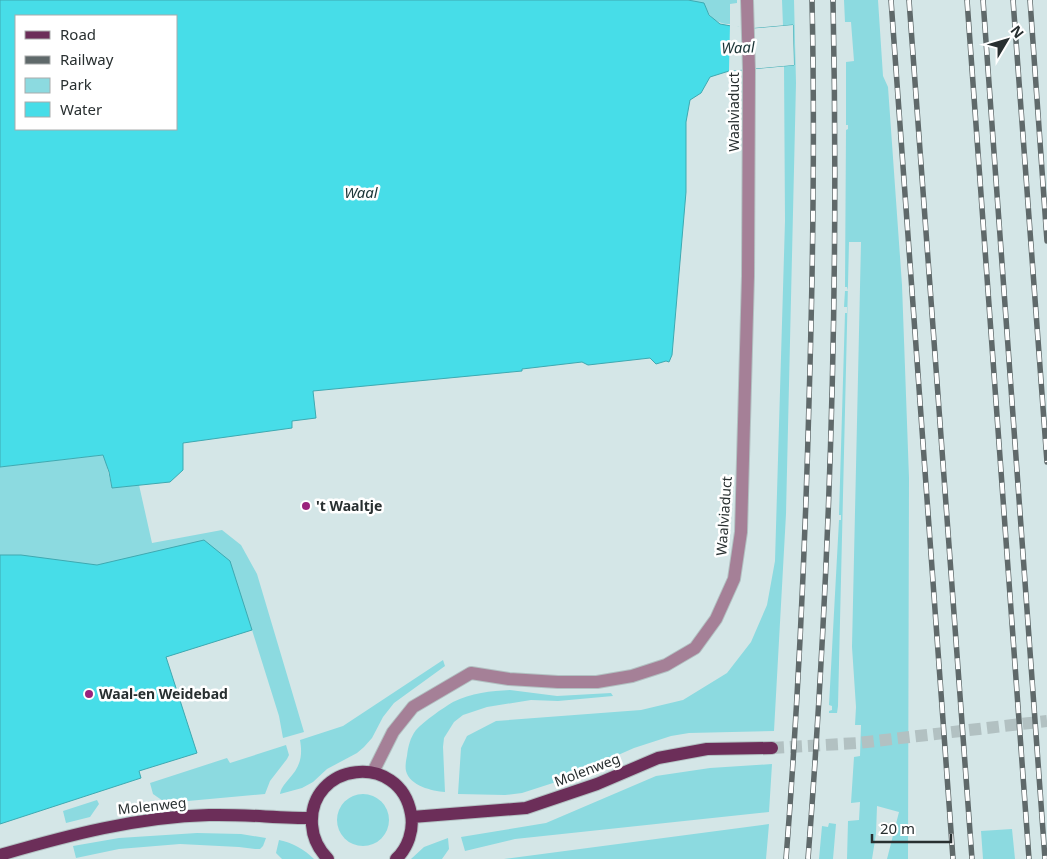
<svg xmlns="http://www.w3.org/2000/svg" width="1047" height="859" viewBox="0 0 1047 859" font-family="'Noto Sans',sans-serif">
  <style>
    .green { fill: #8cdae0 }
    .water { fill: #47dde8; stroke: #3ea9b1; fill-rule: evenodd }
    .pier { fill: #d4e6e7 }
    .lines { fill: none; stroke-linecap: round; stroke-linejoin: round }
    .major-tunnel { stroke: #b2c1c2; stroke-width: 12; stroke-dasharray: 12 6; stroke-linecap: butt }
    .minor-casing { stroke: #b2c1c2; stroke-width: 14 }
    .major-casing { stroke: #b2c1c2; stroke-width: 14 }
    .minor { stroke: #a58097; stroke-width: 12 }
    .major { stroke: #6c2e59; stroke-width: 12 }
    .rail-casing { stroke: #5f696a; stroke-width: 5.5 }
    .rail { stroke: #fff; stroke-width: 4; stroke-dasharray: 11; stroke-linecap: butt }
    .poi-dot { fill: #9a227c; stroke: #fff; stroke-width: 2 }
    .labels { text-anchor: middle; stroke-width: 5; stroke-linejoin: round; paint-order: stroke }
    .street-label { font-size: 14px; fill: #282f30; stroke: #fff }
    .poi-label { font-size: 14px; font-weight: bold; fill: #282f30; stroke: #fff; text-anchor: start }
    .water-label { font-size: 15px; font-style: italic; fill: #1b3436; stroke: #fff }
  </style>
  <rect width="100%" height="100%" fill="#d4e6e7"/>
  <path class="green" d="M688,0H737V3L730,4V24C715,24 709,16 704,4Z
    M782,0H794L796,83L786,514L774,731L689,733L671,736L634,748L609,759L607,764L584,773L522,793L505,795L458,794L461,748L467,736L496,721L641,710L683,700L727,673L751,642L767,605L775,561L785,221L784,65H793V26H783Z
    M844,0H878L883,76L888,87L902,285L909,478L908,859H887L899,812L877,806L876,834L872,859H847L848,821L859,820L860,802L851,803L854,757L860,756L861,725H855L856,707L852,647L861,242H849L838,706L837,713H829V711L832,710V706L829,705L839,520H841V515H839L845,313H847V307H844L845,291H848L847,287H845L846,130L848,129V125H846V62L854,61L851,22H845Z
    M104,455L112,488L139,485L152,543L222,530L241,545L257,574L304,732L283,738L279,716L252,630L166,657L0,645V467Z
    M443,660L445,666L394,703L383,717L372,738L364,747L357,753L327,769L313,782L302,788L280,794C281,788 284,785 288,780C300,767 303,757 300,740L343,726Z
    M510,690L557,696L611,693L613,696L558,701L531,700L487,707L463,715L454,722L444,738L443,747L445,792C432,791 410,786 406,771C405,767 406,760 407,756C408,747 410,738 416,730C424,721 443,708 453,702C471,693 491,691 510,690Z
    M286,745L289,755L287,759L270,781L265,794L166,803L153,794L150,783L227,758L230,763Z
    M772,764L769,812L515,839L465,851L461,837L546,823L656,776L710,768Z
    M337 820a26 26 0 1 1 52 0a26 26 0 1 1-52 0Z
    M97,800L99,804L90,817L66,823L63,811Z
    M829,823L836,824L833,859H819L822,826L828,827Z
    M769,824L766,859H504Z
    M1012,829L1015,859H983L981,831Z
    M197,833L241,834L266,838L263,846L260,849H255L239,847L180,844L119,849L76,858L73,846L119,838Z
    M448,838L449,849L442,859H411L424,847Z
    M279,840C293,843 304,849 314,859H282L276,853Z"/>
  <path class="water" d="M0,0H688L704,3L709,15L720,24L748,29L793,25L794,65L729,71L710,77L701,93L690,100L686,122V192L672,355L669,362L666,361L656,364L650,358L588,365L582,362L522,369V371L313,391L316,418L292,421V428L183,443V470L170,482L112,488L109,472L103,455L0,467ZM16,16H176V129H16Z
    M204,540L230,561L252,630L166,657L197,753L139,771L141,778L0,824V555H21L97,565Z"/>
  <path class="pier" d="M730,24L748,29L793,25L794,65L729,71Z"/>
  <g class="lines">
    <path class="major-tunnel" d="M772,748L858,743L1047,721"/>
    <g class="minor-casing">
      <path id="minor" d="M373,772L393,732L413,707L471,673L509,679L558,682H597L632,676L666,665L695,648L716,619L734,579L741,532L748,276L749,70L747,0"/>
    </g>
    <g class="major-casing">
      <path id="major" d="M412,817L526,808L597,784L658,758L707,749L772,748
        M0,855C69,835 137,817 209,815C243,814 277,818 312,818
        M328,859C319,850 313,839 312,825C308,762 400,751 411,814C414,830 408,848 396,859"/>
    </g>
    <use href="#minor" class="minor"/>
    <use href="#major" class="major"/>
    <g class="rail-casing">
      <path id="rail" d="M891,0L953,859
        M909,0L972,859
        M967,0L1029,859
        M983,0L1045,859
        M1013,0L1047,462
        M1030,0L1047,241
        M786,859C798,707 805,554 809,402C813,268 815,134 812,0
        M808,859C830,574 839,286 833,0"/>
    </g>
    <use href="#rail" class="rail"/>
  </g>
  <g class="poi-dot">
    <circle cx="306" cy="506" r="5"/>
    <circle cx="89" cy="694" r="5"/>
  </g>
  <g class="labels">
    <g class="street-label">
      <text transform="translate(734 112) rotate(-90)" y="5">Waalviaduct</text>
      <text transform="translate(724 516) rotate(-86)" y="5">Waalviaduct</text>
      <text transform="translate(587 770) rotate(-21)" y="5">Molenweg</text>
      <text transform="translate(152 806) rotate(-6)" y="5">Molenweg</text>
    </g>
    <g class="poi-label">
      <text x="316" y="511">'t Waaltje</text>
      <text x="99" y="699">Waal-en Weidebad</text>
    </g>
    <g class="water-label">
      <text transform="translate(738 48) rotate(-2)" y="5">Waal</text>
      <text x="361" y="198">Waal</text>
    </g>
  </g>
  <rect x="15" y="15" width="162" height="115" fill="#ffffff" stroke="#a9acac"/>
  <rect x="25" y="31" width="25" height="8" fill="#6c2e59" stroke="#a9acac"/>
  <text x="60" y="40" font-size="15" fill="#282f30">Road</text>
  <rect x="25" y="56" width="25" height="8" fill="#5f696a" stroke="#a9acac"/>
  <text x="60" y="65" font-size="15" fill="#282f30">Railway</text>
  <rect x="25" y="78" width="25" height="15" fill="#8cdae0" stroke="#a9acac"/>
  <text x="60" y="90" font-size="15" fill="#282f30">Park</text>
  <rect x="25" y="102" width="25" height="15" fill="#47dde8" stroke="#a9acac"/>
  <text x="60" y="115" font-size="15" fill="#282f30">Water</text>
  <g transform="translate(1007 40) rotate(52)" stroke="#ffffff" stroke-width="4" paint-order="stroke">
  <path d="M0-4L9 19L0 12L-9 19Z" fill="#282f30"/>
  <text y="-8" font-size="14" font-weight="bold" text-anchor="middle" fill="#282f30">N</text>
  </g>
  <path d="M872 834v8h79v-8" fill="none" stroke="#282f30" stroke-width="2.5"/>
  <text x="880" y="834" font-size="15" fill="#282f30" stroke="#ffffff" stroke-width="4" paint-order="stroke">20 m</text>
</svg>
